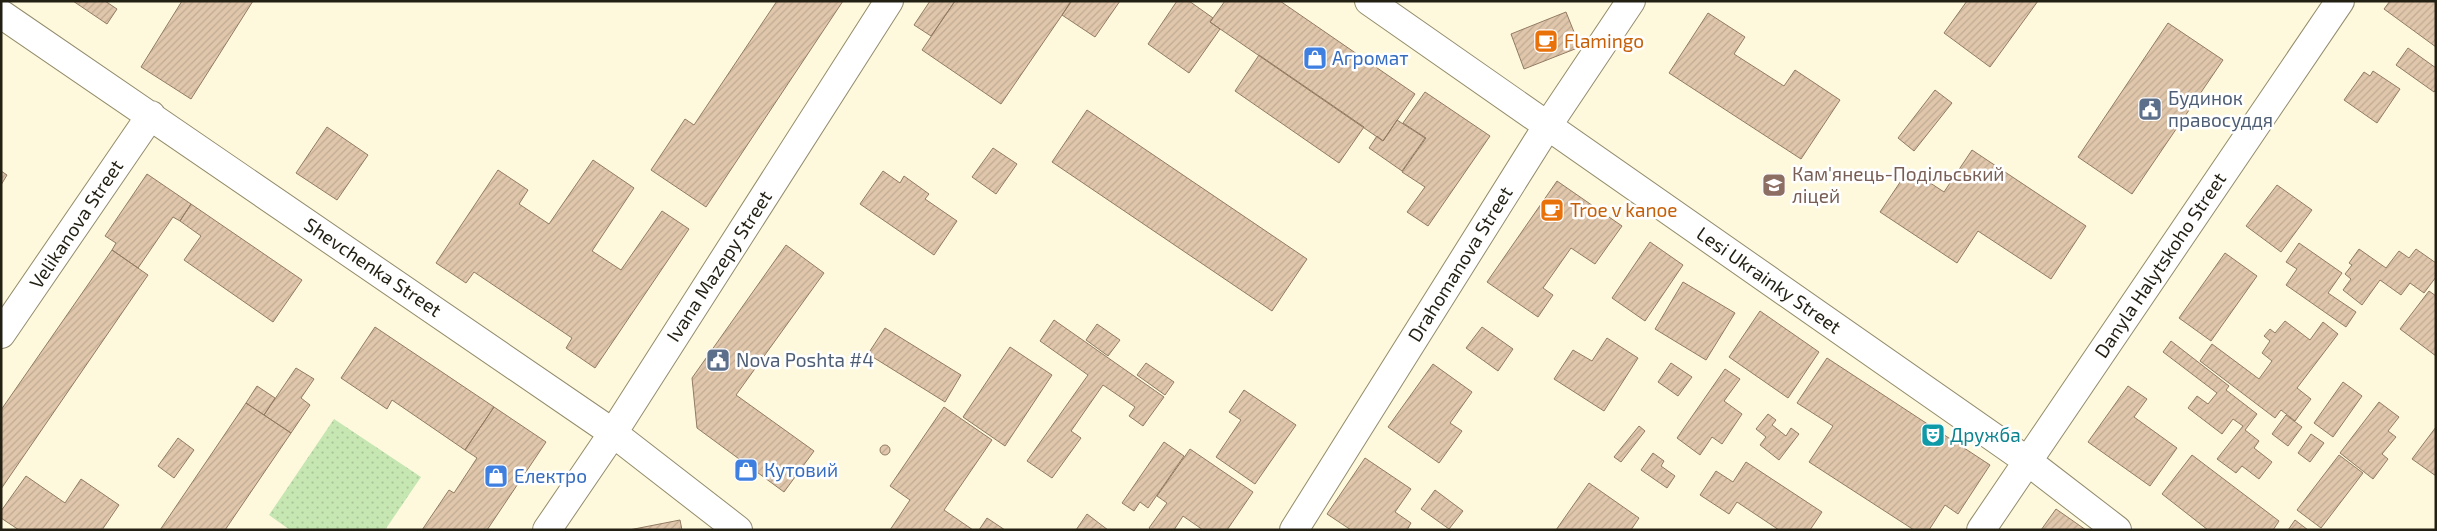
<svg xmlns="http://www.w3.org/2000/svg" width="2437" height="531" viewBox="0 0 2437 531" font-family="'Exo 2',sans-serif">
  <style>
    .park { fill: url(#park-dots) }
    .building { fill: url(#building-hatch); stroke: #927b62 }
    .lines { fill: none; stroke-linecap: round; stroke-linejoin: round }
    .minor-casing { stroke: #938c6c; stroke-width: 30 }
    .minor { stroke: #fff; stroke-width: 28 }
    .labels { text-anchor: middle; stroke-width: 5; stroke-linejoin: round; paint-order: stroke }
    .food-label { font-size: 19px; fill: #c56008; stroke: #fff; text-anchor: start }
    .shop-label { font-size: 19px; fill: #366cbe; stroke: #fff; text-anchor: start }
    .service-label { font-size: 19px; fill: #4e5e75; stroke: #fff; text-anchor: start }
    .education-label { font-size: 19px; fill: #785e54; stroke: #fff; text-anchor: start }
    .street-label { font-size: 19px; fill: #221f13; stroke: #fff }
    .culture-label { font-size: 19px; fill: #0d838f; stroke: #fff; text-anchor: start }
  </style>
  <defs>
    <pattern id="park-dots" width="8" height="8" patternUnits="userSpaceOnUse" patternTransform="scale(1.25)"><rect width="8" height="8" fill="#c6e6b2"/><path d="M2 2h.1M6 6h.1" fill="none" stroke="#aac598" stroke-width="1.8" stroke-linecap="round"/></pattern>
    <pattern id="building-hatch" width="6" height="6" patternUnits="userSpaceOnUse" patternTransform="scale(1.25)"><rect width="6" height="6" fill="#e0c7ac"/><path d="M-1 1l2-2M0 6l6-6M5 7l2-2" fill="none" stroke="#c0aa93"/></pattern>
  </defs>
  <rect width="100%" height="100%" fill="#fef9dd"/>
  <path class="park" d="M334,419L421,477L385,530H290L269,515Z"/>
  <path class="building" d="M73,1H105L117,9L107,24Z
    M182,1H253L191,99L141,67Z
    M777,1H843L706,207L651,170L685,119L694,125Z
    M930,1H955L931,36L914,25Z
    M955,1H1071V2L1001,104L922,50Z
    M1120,1L1095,37L1062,15L1071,1Z
    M1177,1H1189L1213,18L1210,22L1220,29L1189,73L1148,44Z
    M1225,1H1280L1415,94L1383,141L1210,22Z
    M1967,1H2038L1990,67L1944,33Z
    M2390,1H2436V47L2384,9Z
    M1566,12L1580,47L1524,69L1511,34Z
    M1708,13L1745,37L1734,54L1784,86L1795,70L1840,100L1801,159L1669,73Z
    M2168,23L2223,60L2132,194L2078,157Z
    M2408,48L2436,68V89L2434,92L2396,65Z
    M1259,55L1364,127L1339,163L1235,91Z
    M2373,71L2400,89L2377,123L2344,100L2364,72L2370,76Z
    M1935,90L1952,103L1914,151L1898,138Z
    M1425,92L1490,136L1428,226L1407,212L1425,187L1402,172L1426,138L1403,123Z
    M1087,110L1307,259L1272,311L1052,162Z
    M1397,120L1425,138L1402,171L1369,148L1377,136L1383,141Z
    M327,127L368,155L337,200L296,173Z
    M993,148L1017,164L996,194L972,177Z
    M1972,150L2086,226L2051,279L1978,231L1957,263L1880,212L1909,169L1944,192Z
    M593,160L634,188L592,251L621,270L662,211L689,229L595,368L566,348L572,338L474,272L466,283L436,263L498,170L528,190L519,204L549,224Z
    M1,171L7,175L1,185Z
    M883,171L900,183L904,176L929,194L925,199L957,221L934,255L860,204Z
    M147,174L191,204L180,221L173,217L138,268L112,250L116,243L105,236Z
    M1557,181L1622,226L1595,264L1571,248L1543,288L1553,295L1538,317L1487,282Z
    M2277,185L2312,210L2281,252L2246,226Z
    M191,204L302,280L273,322L184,260L201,236L180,221Z
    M1650,242L1683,265L1645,321L1612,298Z
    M2299,243L2342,273L2328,293L2356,312L2346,327L2286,285L2297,269L2286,262Z
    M786,245L824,273L736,395L814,451L784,492L697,428L692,378Z
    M2359,249L2386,268L2399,251L2409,258L2416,249L2436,263V277L2424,293L2410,283L2401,295L2380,280L2362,305L2343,290L2351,279L2345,274L2352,265L2349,263Z
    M112,250L148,275L1,489V410Z
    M2225,253L2257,276L2211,341L2179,318Z
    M1683,282L1735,313L1706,360L1655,329Z
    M2429,291L2436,296V356L2400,329Z
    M1760,311L1819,352L1788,398L1729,357Z
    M1054,320L1164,397L1143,426L1129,416L1135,407L1103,385L1071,431L1081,438L1052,478L1027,461L1088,375L1040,341Z
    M2285,321L2310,340L2323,322L2338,334L2297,388L2311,399L2295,421L2281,410L2275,418L2200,361L2212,344L2259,379L2272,361L2262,353L2270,341L2264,336L2270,329L2275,333Z
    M1097,324L1120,340L1108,356L1086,340Z
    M375,327L494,407L465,450L392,400L387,409L341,378Z
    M1482,327L1513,349L1498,371L1466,348Z
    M885,328L961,375L945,402L868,354Z
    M1607,338L1638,358L1604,411L1554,379L1573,350L1592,361Z
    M2171,341L2229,386L2226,390L2257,414L2245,430L2259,441L2254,448L2272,462L2259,479L2242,466L2236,473L2217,459L2243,426L2233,419L2222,434L2188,408L2197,396L2208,404L2217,393L2163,352Z
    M1010,347L1052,375L1005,446L963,417Z
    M1827,358L1990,465L1958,514L1945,505L1929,530H1914L1809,462L1833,426L1797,403Z
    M1146,363L1174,382L1165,395L1137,375Z
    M1671,363L1692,377L1678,396L1658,382Z
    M1433,364L1472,392L1450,423L1462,431L1439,463L1388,427Z
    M296,368L314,379L301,398L310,405L291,433L264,415Z
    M1725,369L1740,379L1724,401L1742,414L1722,444L1712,437L1700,455L1677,438Z
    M2343,382L2362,396L2333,437L2314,423Z
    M257,386L275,398L264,415L246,403Z
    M2128,386L2147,399L2134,417L2177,448L2150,486L2088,442Z
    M1244,390L1296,425L1255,484L1216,457L1241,420L1229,412Z
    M2379,402L2399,417L2388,431L2396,437L2382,454L2388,459L2373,479L2340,453Z
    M246,403L291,433L225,530H160Z
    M494,407L546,442L487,530H422L449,490L454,493L477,458L465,450Z
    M944,407L992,440L944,510L973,530H890L910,500L890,486Z
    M1768,414L1776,420L1772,425L1786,436L1791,428L1799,434L1779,460L1760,445L1766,437L1756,429Z
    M2286,415L2302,427L2288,446L2272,434Z
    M1639,426L1645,431L1621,462L1614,457Z
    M2436,427V476L2412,459Z
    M2311,434L2324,443L2310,462L2298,453Z
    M178,438L194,450L174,478L158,466Z
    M1164,442L1184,456L1148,508L1140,502L1134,511L1122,503Z
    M880 450a5 5 0 1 1 10 0a5 5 0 1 1-10 0Z
    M1190,449L1253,492L1227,530H1203L1183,516L1174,530H1151L1149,528L1167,503L1157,496Z
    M1653,453L1664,461L1661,466L1675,476L1667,488L1641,470Z
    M2192,455L2279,521L2273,530H2208L2162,494Z
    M2339,455L2363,473L2321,528L2297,510Z
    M1365,458L1411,489L1395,512L1411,523L1407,530H1351L1327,514Z
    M1746,462L1822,512L1810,530H1779L1737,502L1729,514L1700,495L1716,471L1733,482Z
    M26,476L65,503L81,479L119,505L102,530H19L1,518V511Z
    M1589,483L1639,518L1631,530H1556Z
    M1435,490L1463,511L1449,529L1421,509Z
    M2056,509L2086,530H2041Z
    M1087,514L1108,530H1076Z
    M987,518L1005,530H979Z
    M680,520L682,530H629Z
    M2295,520L2308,530H2288Z"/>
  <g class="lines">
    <g class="minor-casing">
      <path id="minor" d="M1369,1L2026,460L2117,530
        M1,14L613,433L738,530
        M1,334L151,115
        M547,530L613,433L889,1
        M1294,530L1548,125L1631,1
        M1981,530L2340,1"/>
    </g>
    <use href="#minor" class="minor"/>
  </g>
  <defs>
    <g id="cafe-square" transform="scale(1.25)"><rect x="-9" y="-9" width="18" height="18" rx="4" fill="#e8710a" stroke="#fff"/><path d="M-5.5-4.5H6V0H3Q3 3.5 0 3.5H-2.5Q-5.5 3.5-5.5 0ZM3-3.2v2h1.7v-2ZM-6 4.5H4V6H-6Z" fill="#fff"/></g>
    <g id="shop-square" transform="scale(1.25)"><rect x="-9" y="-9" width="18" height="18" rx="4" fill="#3f7fe0" stroke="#fff"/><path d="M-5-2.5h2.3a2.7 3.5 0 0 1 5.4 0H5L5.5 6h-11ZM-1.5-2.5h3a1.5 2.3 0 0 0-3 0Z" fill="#fff"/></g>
    <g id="civic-square" transform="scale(1.25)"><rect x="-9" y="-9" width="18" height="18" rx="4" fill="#5c6f8a" stroke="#fff"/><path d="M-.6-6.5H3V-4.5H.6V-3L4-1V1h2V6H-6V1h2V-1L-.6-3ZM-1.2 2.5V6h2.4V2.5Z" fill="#fff"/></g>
    <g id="school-square" transform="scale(1.25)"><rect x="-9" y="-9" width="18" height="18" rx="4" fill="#8d6e63" stroke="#fff"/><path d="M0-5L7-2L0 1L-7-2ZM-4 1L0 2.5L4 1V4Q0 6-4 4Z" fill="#fff"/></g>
    <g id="theatre-square" transform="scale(1.25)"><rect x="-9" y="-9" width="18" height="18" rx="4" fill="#0f9aa8" stroke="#fff"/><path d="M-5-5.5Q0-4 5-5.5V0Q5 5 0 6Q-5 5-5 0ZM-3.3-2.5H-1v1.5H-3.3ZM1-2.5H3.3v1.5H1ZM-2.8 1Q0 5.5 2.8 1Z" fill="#fff"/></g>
  </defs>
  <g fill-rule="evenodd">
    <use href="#cafe-square" x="1546" y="41"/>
    <use href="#shop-square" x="1315" y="58"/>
    <use href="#civic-square" x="2150" y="109"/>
    <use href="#school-square" x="1774" y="185"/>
    <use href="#cafe-square" x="1552" y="210"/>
    <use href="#civic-square" x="718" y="360"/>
    <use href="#theatre-square" x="1933" y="435"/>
    <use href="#shop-square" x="746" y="470"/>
    <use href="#shop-square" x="496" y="476"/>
  </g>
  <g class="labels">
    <g class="food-label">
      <text x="1564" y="48">Flamingo</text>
      <text x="1570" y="217">Troe v kanoe</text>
    </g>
    <g class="shop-label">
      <text x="1332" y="65">Агромат</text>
      <text x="764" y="477">Кутовий</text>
      <text x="514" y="483">Електро</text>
    </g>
    <g class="service-label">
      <text x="2168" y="105">Будинок<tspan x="2168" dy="22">правосуддя</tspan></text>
      <text x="736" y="367">Nova Poshta #4</text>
    </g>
    <g class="education-label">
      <text x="1792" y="181">Кам'янець-Подільський<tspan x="1792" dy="22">ліцей</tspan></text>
    </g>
    <g class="street-label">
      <text transform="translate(76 224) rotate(-56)" y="7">Velikanova Street</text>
      <text transform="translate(1460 264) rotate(-58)" y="7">Drahomanova Street</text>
      <text transform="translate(2160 265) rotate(-56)" y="7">Danyla Halytskoho Street</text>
      <text transform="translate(719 266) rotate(-57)" y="7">Ivana Mazepy Street</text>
      <text transform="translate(373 267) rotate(34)" y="7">Shevchenka Street</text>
      <text transform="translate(1769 280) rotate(35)" y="7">Lesi Ukrainky Street</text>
    </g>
    <g class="culture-label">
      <text x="1950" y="442">Дружба</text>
    </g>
  </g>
  <rect width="2437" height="531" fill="none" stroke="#221f13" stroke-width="5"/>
</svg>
